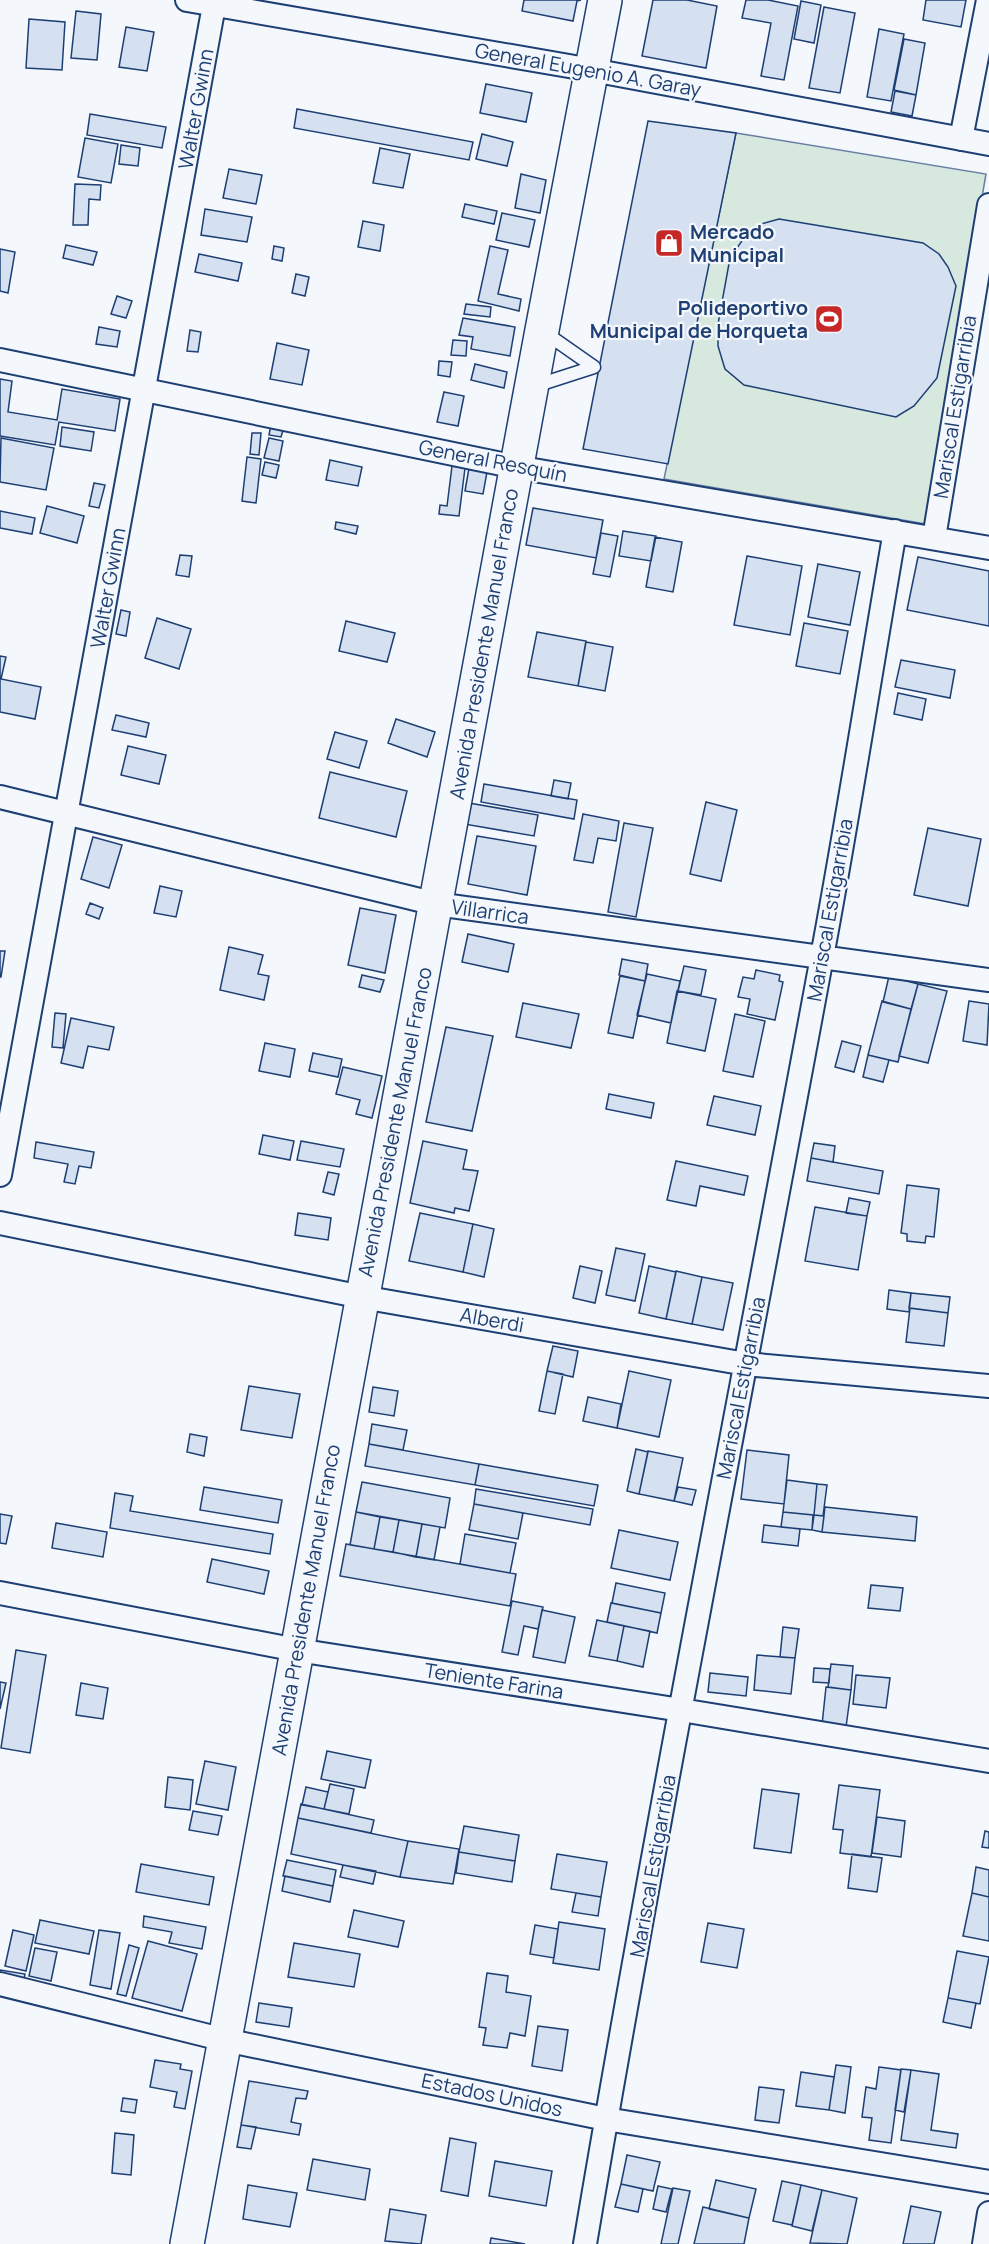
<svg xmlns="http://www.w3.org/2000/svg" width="989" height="2244" viewBox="0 0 989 2244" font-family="Manrope,sans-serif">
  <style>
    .green { fill: #d7e8df; stroke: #687fa3; stroke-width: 1.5 }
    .building { fill: #d5e0f0; stroke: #1d3f73; stroke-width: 1.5 }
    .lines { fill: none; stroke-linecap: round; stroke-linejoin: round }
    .service-casing { stroke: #1d3f73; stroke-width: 15 }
    .minor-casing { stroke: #1d3f73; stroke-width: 26 }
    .secondary-casing { stroke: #1d3f73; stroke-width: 36 }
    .service { stroke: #f4f7fb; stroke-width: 12 }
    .minor { stroke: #f4f7fb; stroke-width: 22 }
    .secondary { stroke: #f4f7fb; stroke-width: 33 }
    .labels { text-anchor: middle; stroke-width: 4.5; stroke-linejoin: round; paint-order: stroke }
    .street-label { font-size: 20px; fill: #1d3f73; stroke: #f4f7fb }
    .poi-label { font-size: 20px; font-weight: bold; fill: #1d3f73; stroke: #f4f7fb; text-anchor: start }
  </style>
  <rect width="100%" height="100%" fill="#f4f7fb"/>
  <path class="green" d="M736,133L986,174L926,524L664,479Z"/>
  <path class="building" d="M524,0H581L577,1L573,21L522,11Z
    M653,0H687L717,6L706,68L642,56Z
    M746,0H768L798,6L784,80L761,76L771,23L742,18Z
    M926,0H966L961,27L923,20Z
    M801,1L821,5L814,43L794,39Z
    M824,7L855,13L840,93L809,88Z
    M76,11L101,14L97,60L71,58Z
    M29,19L65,22L62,70L26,68Z
    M126,27L154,32L147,71L119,67Z
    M879,29L904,34L891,101L867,97Z
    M904,39L925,43L916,95L894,90Z
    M486,84L532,93L526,122L480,113Z
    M895,91L916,95L912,116L891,112Z
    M297,109L473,142L469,160L294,128Z
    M90,114L166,127L162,148L87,135Z
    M648,121L736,133L668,464L583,449Z
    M482,134L513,142L507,166L476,159Z
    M85,138L118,144L111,183L78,177Z
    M121,145L140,148L138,166L119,164Z
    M380,148L410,154L403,188L373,183Z
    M229,169L262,175L256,204L223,198Z
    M521,174L546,180L540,213L515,208Z
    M75,184L101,185L100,200L89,199L88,225H73Z
    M465,204L497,211L494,224L462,217Z
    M205,209L252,217L247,242L201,235Z
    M502,213L535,220L529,247L496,240Z
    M779,219L923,243L939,254L948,267L956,286L937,378L914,406L896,417L744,385L725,369L718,346V324L730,258L746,235L761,224Z
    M363,221L384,225L380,251L358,247Z
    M66,245L97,252L93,265L63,258Z
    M274,246L284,248L282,261L272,259Z
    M490,246L508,250L498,294L521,299L519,311L478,301Z
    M0,249L15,252L8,293L0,291Z
    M199,254L242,263L238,281L195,272Z
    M296,274L309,277L305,296L292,293Z
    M117,296L132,301L126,318L111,314Z
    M466,304L491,307L490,317L464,314Z
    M463,318L515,327L510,356L471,349L473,337L459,335Z
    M99,327L120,331L117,347L96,344Z
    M190,330L201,332L198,352L187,351Z
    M453,340L467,341L466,356L451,355Z
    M277,343L309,350L302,385L270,379Z
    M439,361L452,362L450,377L438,375Z
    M475,364L507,372L504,388L471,380Z
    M0,379L12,381L8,412L57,420L62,389L120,399L115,431L59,422L55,445L0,436Z
    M444,392L464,396L458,426L437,422Z
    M271,424L284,427L281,437L269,435Z
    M62,427L94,432L91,451L60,446Z
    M252,433H261L259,455L250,454Z
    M1,438L54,448L46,490L0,482Z
    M269,438L283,441L279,461L264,458Z
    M247,457L261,459L256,503L242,501Z
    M330,460L362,467L358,486L326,480Z
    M265,462L279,465L276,478L262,475Z
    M452,466L465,468L459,516L439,514L440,505L447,506Z
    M469,468L487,472L483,494L465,491Z
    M94,483L105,485L99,508L89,506Z
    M47,506L84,516L77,543L40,533Z
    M533,508L603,520L596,558L526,545Z
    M0,511L35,518L32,534L0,528Z
    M336,522L358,526L356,534L335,529Z
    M623,531L656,536L651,561L619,556Z
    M601,533L618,536L610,577L593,574Z
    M655,537L682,542L673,592L646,587Z
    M180,555L192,556L189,577L176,575Z
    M747,556L802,566L790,635L734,625Z
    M918,557L989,571V626L907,610Z
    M818,564L860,572L850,625L808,617Z
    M121,610L130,612L126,636L116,634Z
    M157,618L191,629L179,669L145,658Z
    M346,621L395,633L387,662L339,651Z
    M804,623L848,631L840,674L796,666Z
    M537,632L586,641L578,686L528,677Z
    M586,642L613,647L605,691L578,686Z
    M0,656L6,657L1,679L41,687L35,719L0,712Z
    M901,660L955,670L950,698L895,687Z
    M898,693L926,699L922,720L894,714Z
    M116,715L149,723L146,737L112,730Z
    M396,719L435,732L427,757L388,743Z
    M335,732L367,741L359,768L327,759Z
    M128,746L166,755L159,784L121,775Z
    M330,772L407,791L396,837L319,818Z
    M554,780L571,783L568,799L551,796Z
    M484,784L577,800L574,819L481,802Z
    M706,802L737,810L721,881L690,874Z
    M469,803L538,815L534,836L464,824Z
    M583,814L619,821L616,841L598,838L593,863L574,860Z
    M624,823L653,828L636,917L608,912Z
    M928,828L981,839L968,906L914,895Z
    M477,836L536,846L527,895L468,884Z
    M93,837L122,845L109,888L81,879Z
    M160,886L182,891L176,917L154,913Z
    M90,903L103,908L99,919L86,914Z
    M360,908L396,915L385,973L348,965Z
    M468,934L514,944L508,972L462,962Z
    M229,947L263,955L258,974L269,976L264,1000L220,990Z
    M0,951H5L1,977H0Z
    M622,959L648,964L645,981L619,975Z
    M684,966L706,970L701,995L678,991Z
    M756,970L780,975L779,981L783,982L775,1020L747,1014L750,999L738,997L743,977L754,979Z
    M647,974L680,981L671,1023L637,1015Z
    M362,975L384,980L380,992L359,987Z
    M620,976L645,981L633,1038L608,1033Z
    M889,976L918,984L911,1009L883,1002Z
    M918,984L947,991L928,1063L899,1056Z
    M677,991L716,999L705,1051L667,1043Z
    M882,1001L911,1009L898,1062L868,1055Z
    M969,1001L989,1004L987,1045L963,1041Z
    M523,1003L579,1014L571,1048L516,1037Z
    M55,1013L66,1014L63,1048L52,1047Z
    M735,1014L765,1021L753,1077L723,1071Z
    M71,1018L114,1027L109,1050L88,1046L83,1068L61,1063Z
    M446,1027L493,1036L472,1131L426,1122Z
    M842,1041L861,1046L854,1072L835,1067Z
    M265,1043L295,1049L290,1077L259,1071Z
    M313,1053L342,1059L338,1077L309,1071Z
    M868,1055L889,1060L883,1082L863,1077Z
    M343,1067L382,1076L372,1118L356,1114L360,1100L336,1094Z
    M609,1094L654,1103L651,1118L606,1109Z
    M714,1096L761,1106L755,1135L707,1125Z
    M263,1135L294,1141L290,1160L259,1154Z
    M301,1141L344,1149L340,1167L297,1160Z
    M423,1141L467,1150L463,1169L478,1171L469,1211L455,1208L454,1213L410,1203Z
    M36,1142L94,1152L91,1168L79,1166L75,1184L64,1182L68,1164L34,1158Z
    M814,1143L835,1146L833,1162L811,1158Z
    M811,1158L883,1171L879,1194L807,1181Z
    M676,1161L748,1176L744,1195L700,1186L696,1206L667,1200Z
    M328,1172L339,1174L334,1195L323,1192Z
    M907,1185L939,1189L934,1237L926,1236L925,1243L907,1241V1234L901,1233Z
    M849,1198L870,1202L867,1216L846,1213Z
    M815,1207L867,1216L858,1270L805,1261Z
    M298,1213L331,1218L328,1240L295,1235Z
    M420,1213L473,1224L463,1272L409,1261Z
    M473,1224L494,1229L484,1277L463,1272Z
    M616,1248L645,1254L635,1301L606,1295Z
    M580,1266L602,1271L595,1303L573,1298Z
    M649,1266L676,1272L666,1319L639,1313Z
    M676,1271L702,1277L692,1324L666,1319Z
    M702,1277L733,1283L723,1330L692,1324Z
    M889,1290L911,1293L909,1312L887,1309Z
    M911,1293L950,1297L948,1313L909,1308Z
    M910,1308L948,1313L944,1346L906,1342Z
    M553,1346L578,1351L573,1377L547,1371Z
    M547,1371L563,1374L555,1414L539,1411Z
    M629,1371L671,1380L659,1437L617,1428Z
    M249,1386L300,1394L292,1438L241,1430Z
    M373,1387L398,1391L394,1416L369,1412Z
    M588,1397L621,1404L617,1428L583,1421Z
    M372,1424L407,1430L403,1450L369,1444Z
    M190,1434L207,1437L204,1456L187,1452Z
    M369,1444L479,1464L475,1485L365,1466Z
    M636,1449L648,1452L639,1494L627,1491Z
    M747,1450L789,1455L784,1504L741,1499Z
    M648,1451L683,1458L674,1501L639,1494Z
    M479,1464L598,1485L594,1506L475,1485Z
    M787,1480L817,1484L814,1515L783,1512Z
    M362,1482L450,1498L445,1528L356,1512Z
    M817,1484L827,1485L823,1516L814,1515Z
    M204,1487L282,1500L278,1523L200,1510Z
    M678,1487L696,1490L692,1505L674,1501Z
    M476,1489L593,1509L590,1525L474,1504Z
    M115,1493L133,1496L130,1511L273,1534L270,1554L110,1528Z
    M474,1504L523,1513L518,1539L469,1530Z
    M825,1507L917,1517L915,1541L822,1532Z
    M356,1512L380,1517L374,1549L350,1545Z
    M783,1512L813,1515L812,1530L781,1527Z
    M0,1514L12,1516L6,1544L0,1543Z
    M814,1515L824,1516L822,1532L812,1530Z
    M380,1517L399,1520L393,1552L374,1549Z
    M399,1520L422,1524L416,1557L393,1552Z
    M56,1523L107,1532L103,1557L52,1548Z
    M422,1524L440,1527L434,1560L416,1557Z
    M764,1525L800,1529L798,1546L762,1542Z
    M619,1530L678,1542L670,1580L611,1568Z
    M465,1534L516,1543L510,1573L460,1564Z
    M346,1544L516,1574L510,1606L340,1576Z
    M212,1559L269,1571L264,1594L207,1582Z
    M616,1583L665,1593L661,1613L612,1603Z
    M871,1585L903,1588L900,1611L868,1608Z
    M512,1601L543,1607L538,1629L524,1626L518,1655L502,1652Z
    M611,1603L661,1613L657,1633L607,1622Z
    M542,1610L575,1617L565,1663L533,1657Z
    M597,1620L624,1626L617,1661L589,1656Z
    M624,1626L650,1631L643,1667L617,1661Z
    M783,1627L799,1629L795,1658L780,1657Z
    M16,1650L46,1655L30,1753L1,1748Z
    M757,1655L795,1658L791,1694L754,1690Z
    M831,1664L853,1666L851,1690L828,1687Z
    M814,1668L830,1669L829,1683L813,1682Z
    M710,1673L748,1677L746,1696L708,1692Z
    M856,1675L890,1678L886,1708L853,1704Z
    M0,1682L6,1683L0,1709Z
    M81,1683L108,1688L103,1719L76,1715Z
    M826,1687L851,1690L846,1727L822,1725Z
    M327,1751L371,1760L365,1788L321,1779Z
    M205,1761L236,1767L228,1810L196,1804Z
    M168,1777L193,1780L190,1810L165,1807Z
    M330,1784L354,1789L349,1814L324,1809Z
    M839,1785L880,1790L871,1857L840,1853L843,1830L833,1829Z
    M306,1787L328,1792L324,1809L302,1805Z
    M762,1789L799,1794L791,1853L754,1848Z
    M301,1804L374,1820L371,1833L298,1818Z
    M193,1811L222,1816L218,1835L189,1830Z
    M877,1817L905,1821L901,1857L872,1853Z
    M298,1818L408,1841L400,1877L291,1854Z
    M464,1826L519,1835L515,1861L459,1852Z
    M985,1831L989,1832V1848L982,1847Z
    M408,1841L459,1849L453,1884L400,1877Z
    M459,1852L515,1861L512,1882L456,1873Z
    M557,1854L607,1862L601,1897L551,1889Z
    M852,1854L882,1858L877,1892L848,1888Z
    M287,1860L336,1870L333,1886L283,1876Z
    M141,1864L214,1877L209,1905L136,1892Z
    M343,1865L376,1871L373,1884L340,1877Z
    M976,1867L989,1870V1897L972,1893Z
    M285,1876L333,1886L330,1902L282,1891Z
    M576,1893L601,1897L598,1916L572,1912Z
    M972,1893L989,1897V1941L963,1936Z
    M354,1910L404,1921L398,1947L348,1937Z
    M144,1916L206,1927L202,1949L169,1943L172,1932L143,1927Z
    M40,1920L94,1931L89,1954L35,1943Z
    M559,1922L605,1929L599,1970L553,1963Z
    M708,1923L744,1929L737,1968L701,1962Z
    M535,1925L558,1929L554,1958L530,1954Z
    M13,1930L34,1935L26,1971L5,1966Z
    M99,1930L120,1933L111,1989L90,1985Z
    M148,1941L197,1954L182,2011L132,1998Z
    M294,1943L360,1954L354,1987L288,1977Z
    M129,1945L139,1948L126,1996L117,1994Z
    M35,1948L57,1952L51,1981L29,1976Z
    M957,1951L989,1957L980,2004L948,1998Z
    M0,1970L25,1974L23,1984L0,1980Z
    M487,1973L508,1976L506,1992L531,1996L525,2036L510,2033L507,2048L483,2045L486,2028L479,2027Z
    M948,1998L976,2003L971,2028L943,2022Z
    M259,2003L292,2008L289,2027L256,2022Z
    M538,2026L568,2030L562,2071L532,2066Z
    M155,2060L181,2064L180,2069L192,2071L185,2109L174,2107L177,2092L150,2087Z
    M836,2065L851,2067L845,2113L829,2110Z
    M879,2067L901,2070L891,2143L869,2140L872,2118L862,2117L866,2087L876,2089Z
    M901,2069L911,2070L904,2112L895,2110Z
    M911,2070L939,2074L931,2130L958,2134L956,2148L901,2140Z
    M801,2072L834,2077L829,2110L796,2106Z
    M249,2081L308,2091L306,2099L296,2098L291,2122L301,2124L299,2135L241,2125Z
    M759,2087L784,2090L779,2123L755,2120Z
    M123,2098L137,2100L135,2113L121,2111Z
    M241,2125L256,2127L251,2149L237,2147Z
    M115,2133L134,2135L131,2175L112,2173Z
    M450,2138L476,2143L468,2196L441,2191Z
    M627,2155L660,2162L653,2191L621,2184Z
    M313,2159L370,2169L365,2200L307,2190Z
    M495,2161L552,2171L546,2206L489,2196Z
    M716,2180L756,2189L749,2218L709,2209Z
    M782,2181L801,2185L792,2225L773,2221Z
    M621,2184L643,2189L638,2212L615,2207Z
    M248,2185L297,2193L290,2227L243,2219Z
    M801,2185L822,2190L812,2231L792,2226Z
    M658,2186L672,2189L666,2212L653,2209Z
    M673,2188L690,2191L678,2244H661Z
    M822,2190L857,2198L847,2244L810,2243Z
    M911,2206L941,2212L934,2244H903Z
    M703,2207L749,2218L744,2244H694Z
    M390,2209L426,2215L421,2244L385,2241Z
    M491,2238L525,2244H490Z"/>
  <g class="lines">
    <g class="service-casing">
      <path id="service" d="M535,386L594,367L544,332"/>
    </g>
    <g class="minor-casing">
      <path id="minor" d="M187,0L592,70L989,144
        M961,139L988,0
        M0,360L516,467L989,548
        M934,538L989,205
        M0,797L436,904L989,980
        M0,1175L215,0
        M0,1223L362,1297L746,1364L989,1386
        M0,1593L297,1650L681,1710L989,1761
        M0,1984L225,2040L606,2119L989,2182
        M585,2244C657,1816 742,1389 821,962C848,819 870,675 895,531
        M984,2244L989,2213"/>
    </g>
    <g class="secondary-casing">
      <path id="secondary" d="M187,2244L542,330L605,0"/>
    </g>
    <use href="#service" class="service"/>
    <use href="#minor" class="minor"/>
    <use href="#secondary" class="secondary"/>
  </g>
  <defs>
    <g id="shop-square" transform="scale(1.5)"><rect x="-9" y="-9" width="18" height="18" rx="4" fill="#c62828" stroke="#f4f7fb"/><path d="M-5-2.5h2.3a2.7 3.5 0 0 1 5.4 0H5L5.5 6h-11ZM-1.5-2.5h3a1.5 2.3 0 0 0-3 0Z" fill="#fff"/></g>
    <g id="stadium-square" transform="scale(1.5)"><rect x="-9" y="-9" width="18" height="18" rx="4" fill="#c62828" stroke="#f4f7fb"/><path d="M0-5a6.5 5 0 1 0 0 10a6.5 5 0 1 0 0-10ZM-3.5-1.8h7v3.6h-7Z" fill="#fff"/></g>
  </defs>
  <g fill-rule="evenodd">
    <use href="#shop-square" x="669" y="243"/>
    <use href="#stadium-square" x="829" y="319"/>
  </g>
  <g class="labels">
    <g class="street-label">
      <text transform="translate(588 70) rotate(10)" y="7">General Eugenio A. Garay</text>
      <text transform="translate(196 109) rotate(-80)" y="7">Walter Gwinn</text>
      <text transform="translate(955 407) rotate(-81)" y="7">Mariscal Estigarribia</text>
      <text transform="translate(493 461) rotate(11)" y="7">General Resquín</text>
      <text transform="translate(108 588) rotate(-80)" y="7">Walter Gwinn</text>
      <text transform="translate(484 644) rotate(-80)" y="7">Avenida Presidente Manuel Franco</text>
      <text transform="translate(830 910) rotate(-80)" y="7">Mariscal Estigarribia</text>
      <text transform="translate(490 912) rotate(8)" y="7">Villarrica</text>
      <text transform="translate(395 1122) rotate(-79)" y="7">Avenida Presidente Manuel Franco</text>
      <text transform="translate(492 1320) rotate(10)" y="7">Alberdi</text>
      <text transform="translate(741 1388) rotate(-79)" y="7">Mariscal Estigarribia</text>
      <text transform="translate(306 1600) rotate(-80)" y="7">Avenida Presidente Manuel Franco</text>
      <text transform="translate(494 1681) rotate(9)" y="7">Teniente Farina</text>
      <text transform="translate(653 1866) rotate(-80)" y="7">Mariscal Estigarribia</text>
      <text transform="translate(492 2095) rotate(12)" y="7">Estados Unidos</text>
    </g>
    <g class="poi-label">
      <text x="690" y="239">Mercado<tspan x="690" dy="23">Municipal</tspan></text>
      <text x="808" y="315" text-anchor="end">Polideportivo<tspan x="808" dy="23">Municipal de Horqueta</tspan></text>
    </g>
  </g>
</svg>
